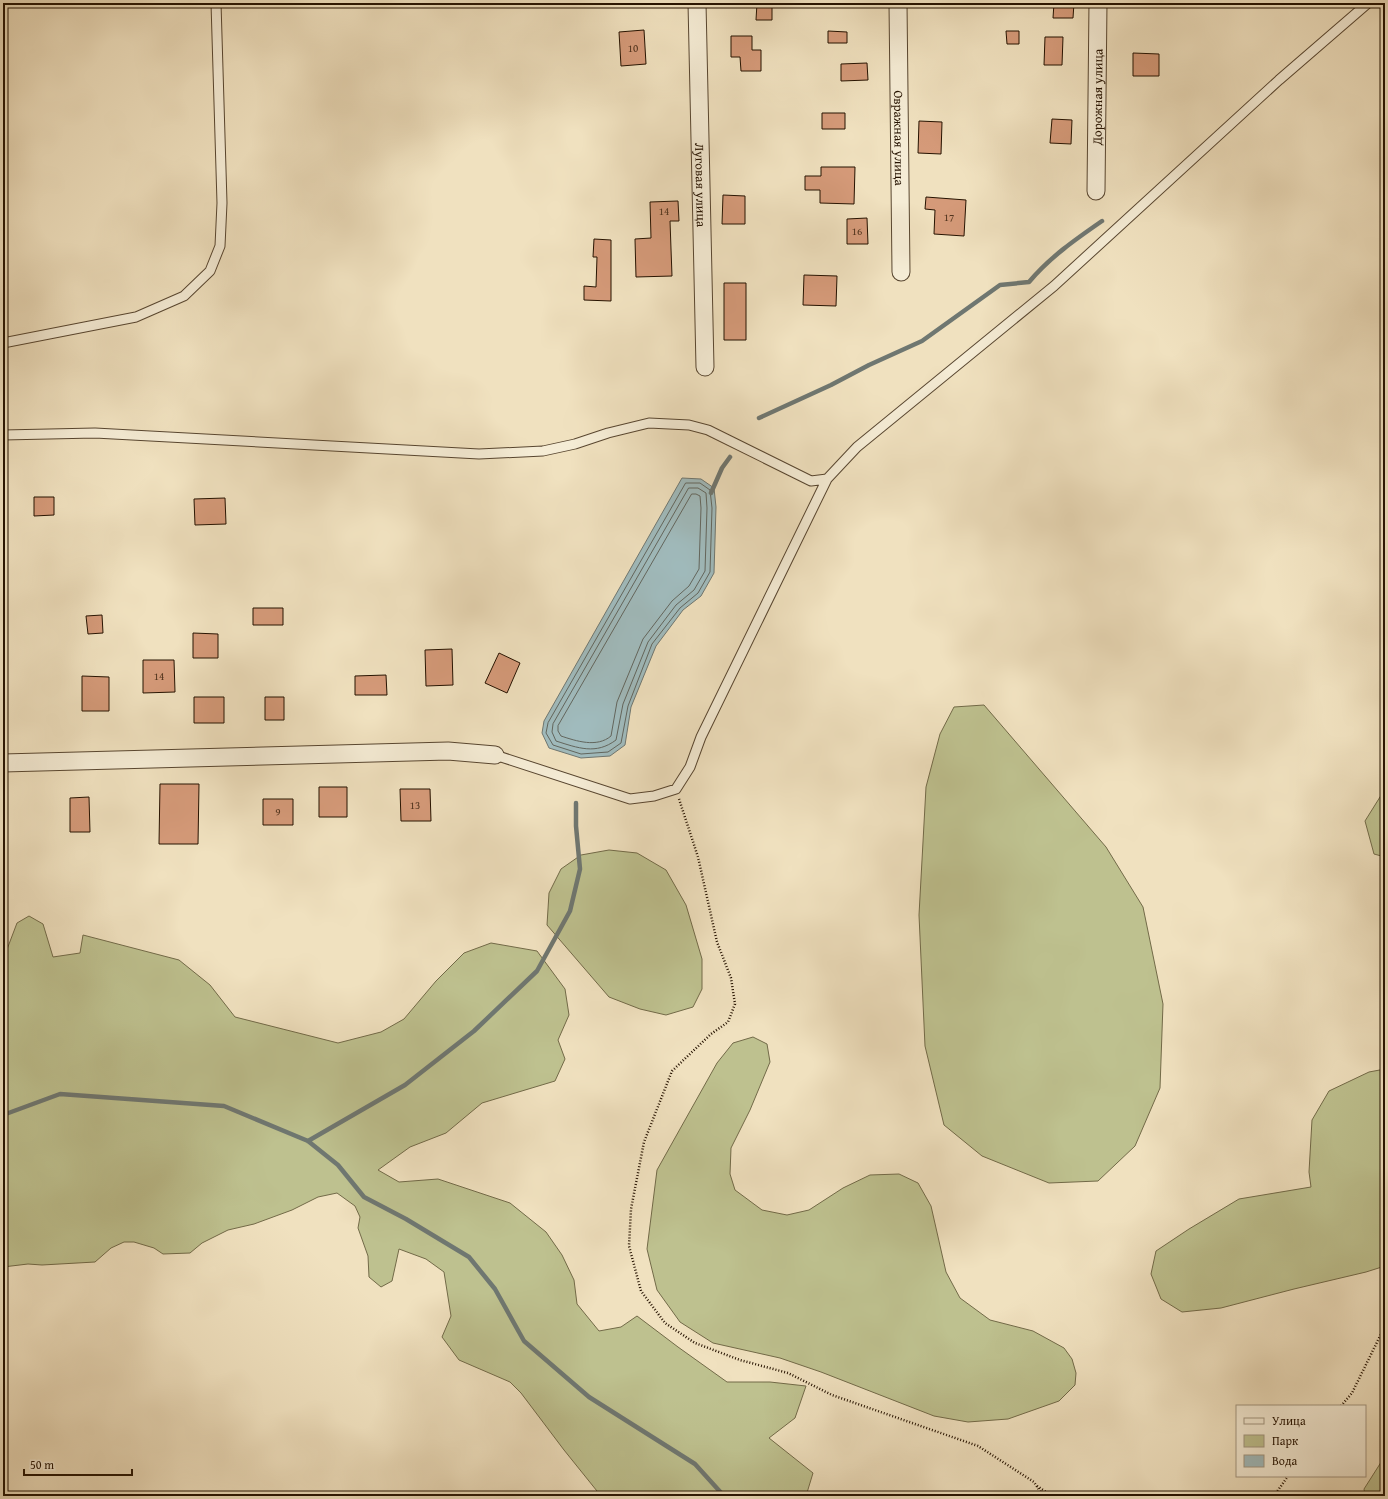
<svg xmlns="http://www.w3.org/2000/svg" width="1388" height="1499" viewBox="0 0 1388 1499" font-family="'Gentium Book Plus',serif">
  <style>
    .green { fill: #bec18f; stroke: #726a48 }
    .water { fill: #a0bbbd; stroke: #6f7771 }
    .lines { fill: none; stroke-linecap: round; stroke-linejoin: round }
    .shore { stroke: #62665e; stroke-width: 1 }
    .stream { stroke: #6f7771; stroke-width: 4.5 }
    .building { fill: #d59a79; stroke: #251200 }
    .service-casing { stroke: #584630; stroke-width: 11 }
    .minor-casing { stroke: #584630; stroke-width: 19 }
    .path { stroke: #251200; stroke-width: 2.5; stroke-dasharray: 1 2; stroke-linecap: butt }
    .service { stroke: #f5ecd5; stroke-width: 9 }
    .minor { stroke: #f5ecd5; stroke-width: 17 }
    .labels { text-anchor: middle; stroke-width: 3; stroke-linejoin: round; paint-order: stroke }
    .number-label { font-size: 11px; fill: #51341e }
    .street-label { font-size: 13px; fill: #251200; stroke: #f5ecd5 }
  </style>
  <rect width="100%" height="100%" fill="#f0e1bf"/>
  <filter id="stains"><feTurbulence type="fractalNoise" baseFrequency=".005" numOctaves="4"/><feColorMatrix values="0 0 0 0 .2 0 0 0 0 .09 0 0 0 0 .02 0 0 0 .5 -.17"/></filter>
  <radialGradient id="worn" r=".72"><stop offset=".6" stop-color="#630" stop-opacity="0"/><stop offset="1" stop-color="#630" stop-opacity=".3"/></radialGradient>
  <path class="green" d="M984,705L1106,847L1143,907L1163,1004L1160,1088L1135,1146L1098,1181L1049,1183L982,1156L944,1125L925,1046L919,915L926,787L940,734L954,707Z
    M1385,789V857L1374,854L1365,821Z
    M609,850L637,853L666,870L686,905L702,959V989L693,1007L666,1015L640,1009L609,997L547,925L549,893L561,869L581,855Z
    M29,916L43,924L53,957L80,953L83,935L179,960L210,985L235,1017L338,1043L381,1032L404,1019L436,981L464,953L491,943L537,951L565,989L569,1015L558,1040L565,1059L555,1081L482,1103L446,1133L410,1147L378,1170L399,1182L438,1179L510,1203L546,1232L562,1255L574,1280L577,1304L599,1331L621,1327L637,1316L678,1347L727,1382H770L806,1386L795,1418L769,1438L813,1473L806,1496H601L564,1450L521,1393L510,1382L459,1360L442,1337L451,1316L444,1272L426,1259L399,1249L392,1281L381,1287L369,1277L368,1256L358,1228L360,1217L355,1206L337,1193L318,1197L292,1210L254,1224L228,1230L202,1243L190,1253L163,1254L154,1248L134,1242H124L111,1248L95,1262L42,1265L28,1264L3,1267V953L6,952L17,923Z
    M753,1037L767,1044L770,1062L750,1110L731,1148L730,1174L735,1190L762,1210L787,1215L809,1210L843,1188L870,1175L899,1174L918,1183L931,1206L946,1272L960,1298L990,1320L1033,1331L1064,1348L1072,1359L1076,1373L1075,1385L1059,1401L1008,1419L968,1422L934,1416L821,1372L780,1358L713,1343L680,1322L657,1290L647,1249L657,1170L717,1063L733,1043Z
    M1385,1069V1266L1366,1272L1294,1289L1221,1308L1182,1312L1161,1299L1151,1274L1156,1251L1189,1229L1239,1199L1311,1187L1309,1172L1312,1120L1329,1091L1369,1072Z
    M1385,1456V1496H1365L1364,1489Z"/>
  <path class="water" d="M682,478L701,479L714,488L716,507L714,573L701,596L683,610L656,646L631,707L625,745L610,756L581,758L549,748L542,733L544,721Z"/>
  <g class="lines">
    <path class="shore" d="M686,483H700L710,490L712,508L710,572L698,593L680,608L652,644L628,706L621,743L608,752L581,754L553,745L546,733L548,723Z
      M689,488H698L706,493L707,508L705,571L694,590L676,605L648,642L623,704L616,740C596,755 578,748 556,741L552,732L553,724Z
      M692,494H696L700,496L701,508L699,569L689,586L672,601L643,639L617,702L611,736C597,748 576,741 561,736L558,731V726Z"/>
    <path class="stream" d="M759,418L831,385L869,365L922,341L1000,285L1029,282C1050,257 1076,239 1102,221
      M711,493L722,468L730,457
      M3,1115L60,1094L224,1106L308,1141L338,1165L364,1197L406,1219L469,1257L495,1289L524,1341L589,1397L695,1464L724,1496
      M308,1141L405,1085L474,1031L537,971L570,911L580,869L576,826V803"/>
  </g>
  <path class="building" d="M757,3H772V20H756Z
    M1054,3H1074L1073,18H1053Z
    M644,30L646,64L621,66L619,32Z
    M828,31L847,32V43H828Z
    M1006,31H1019V44H1007Z
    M731,36H752V50H761V71H741L740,57H731Z
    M1045,37H1063L1062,65H1044Z
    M1133,53L1159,54V76H1133Z
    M867,63L868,80L841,81V64Z
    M822,113H845V129H822Z
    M1052,119L1072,120L1071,144L1050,143Z
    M919,121L942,122L941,154L918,153Z
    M821,167H855L854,204L820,203V190H805V176H821Z
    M723,195L745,196V224H722Z
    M926,197L966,200L964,236L934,234L935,210L925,209Z
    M678,201L679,221H670L672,276L636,277L635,239L651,238L650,202Z
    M867,218L868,244H847V219Z
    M594,239L611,240V301L584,300V286L596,287L597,257H593Z
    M804,275L837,276L836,306L803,305Z
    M724,283H746V340H724Z
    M34,497H54V515L34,516Z
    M225,498L226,524L195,525L194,499Z
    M253,608H283V625H253Z
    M102,615L103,633L88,634L86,616Z
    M193,633L218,634V658H193Z
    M452,649L453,685L426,686L425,650Z
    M499,653L520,663L507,693L485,683Z
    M143,660H174L175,692L143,693Z
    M386,675L387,695H355V676Z
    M82,676L109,677V711H82Z
    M194,697H224V723H194Z
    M265,697H284V720H265Z
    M160,784H199L198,844H159Z
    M319,787H347V817H319Z
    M400,789H430L431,821H401Z
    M89,797L90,832H70V798Z
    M263,799H293V825H263Z"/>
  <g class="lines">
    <g class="service-casing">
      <path id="service" d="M3,343L136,317L184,296L210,271L220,246L222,203L216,3
        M3,435L95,433L479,454L543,451L575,444L608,433L649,423L689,425L708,430L811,481L827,479L857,447L1054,286L1279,80L1368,3
        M495,755L630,799L654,796L676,789L690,767L701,737L827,479"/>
    </g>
    <g class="minor-casing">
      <g id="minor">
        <path id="s1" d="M697,3L705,367"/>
        <path id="s2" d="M898,3L901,272"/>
        <path id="s3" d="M1096,191L1098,3"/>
        <path d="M3,763L448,751L495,755"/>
      </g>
    </g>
    <path class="path" d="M679,799L698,857L717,942L731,978L735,1004L728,1022L711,1034L672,1071L644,1142L631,1209L629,1246L641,1291L665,1323L695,1343L740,1360L788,1373L832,1395L978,1446L1034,1482L1043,1496
      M1341,1406L1352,1393L1385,1326
      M1037,1486L1052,1496
      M1274,1496L1288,1476"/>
    <use href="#service" class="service"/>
    <use href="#minor" class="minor"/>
  </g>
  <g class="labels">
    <g class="number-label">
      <text x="633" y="52">10</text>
      <text x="664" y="215">14</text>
      <text x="949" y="221">17</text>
      <text x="857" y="235">16</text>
      <text x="159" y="680">14</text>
      <text x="415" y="809">13</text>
      <text x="278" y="816">9</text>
    </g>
    <g class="street-label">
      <text dy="5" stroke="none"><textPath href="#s3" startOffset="94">Дорожная улица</textPath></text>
      <text dy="5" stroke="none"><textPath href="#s2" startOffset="135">Овражная улица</textPath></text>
      <text dy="5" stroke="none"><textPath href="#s1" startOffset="182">Луговая улица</textPath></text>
    </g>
  </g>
  <rect width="1388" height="1499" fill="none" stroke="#f0e1bf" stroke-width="16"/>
  <rect x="4" y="4" width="1380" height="1491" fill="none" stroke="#251200" stroke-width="2"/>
  <rect x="8" y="8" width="1372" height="1483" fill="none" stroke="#251200"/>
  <rect x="1236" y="1405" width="130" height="72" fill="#f5ecd5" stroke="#a29580"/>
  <rect x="1244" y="1418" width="20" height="6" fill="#f5ecd5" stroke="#a29580"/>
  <text x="1272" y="1425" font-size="12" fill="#251200">Улица</text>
  <rect x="1244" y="1435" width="20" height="12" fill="#bec18f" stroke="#a29580"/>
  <text x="1272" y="1445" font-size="12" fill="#251200">Парк</text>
  <rect x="1244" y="1455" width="20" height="12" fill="#a0bbbd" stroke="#a29580"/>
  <text x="1272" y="1465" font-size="12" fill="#251200">Вода</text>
  <path d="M24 1469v6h108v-6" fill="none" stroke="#251200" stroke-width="2"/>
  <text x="30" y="1469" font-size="12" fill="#251200" stroke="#f5ecd5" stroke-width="3" paint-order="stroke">50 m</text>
  <rect width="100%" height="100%" filter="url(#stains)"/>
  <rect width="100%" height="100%" fill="url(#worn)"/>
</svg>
